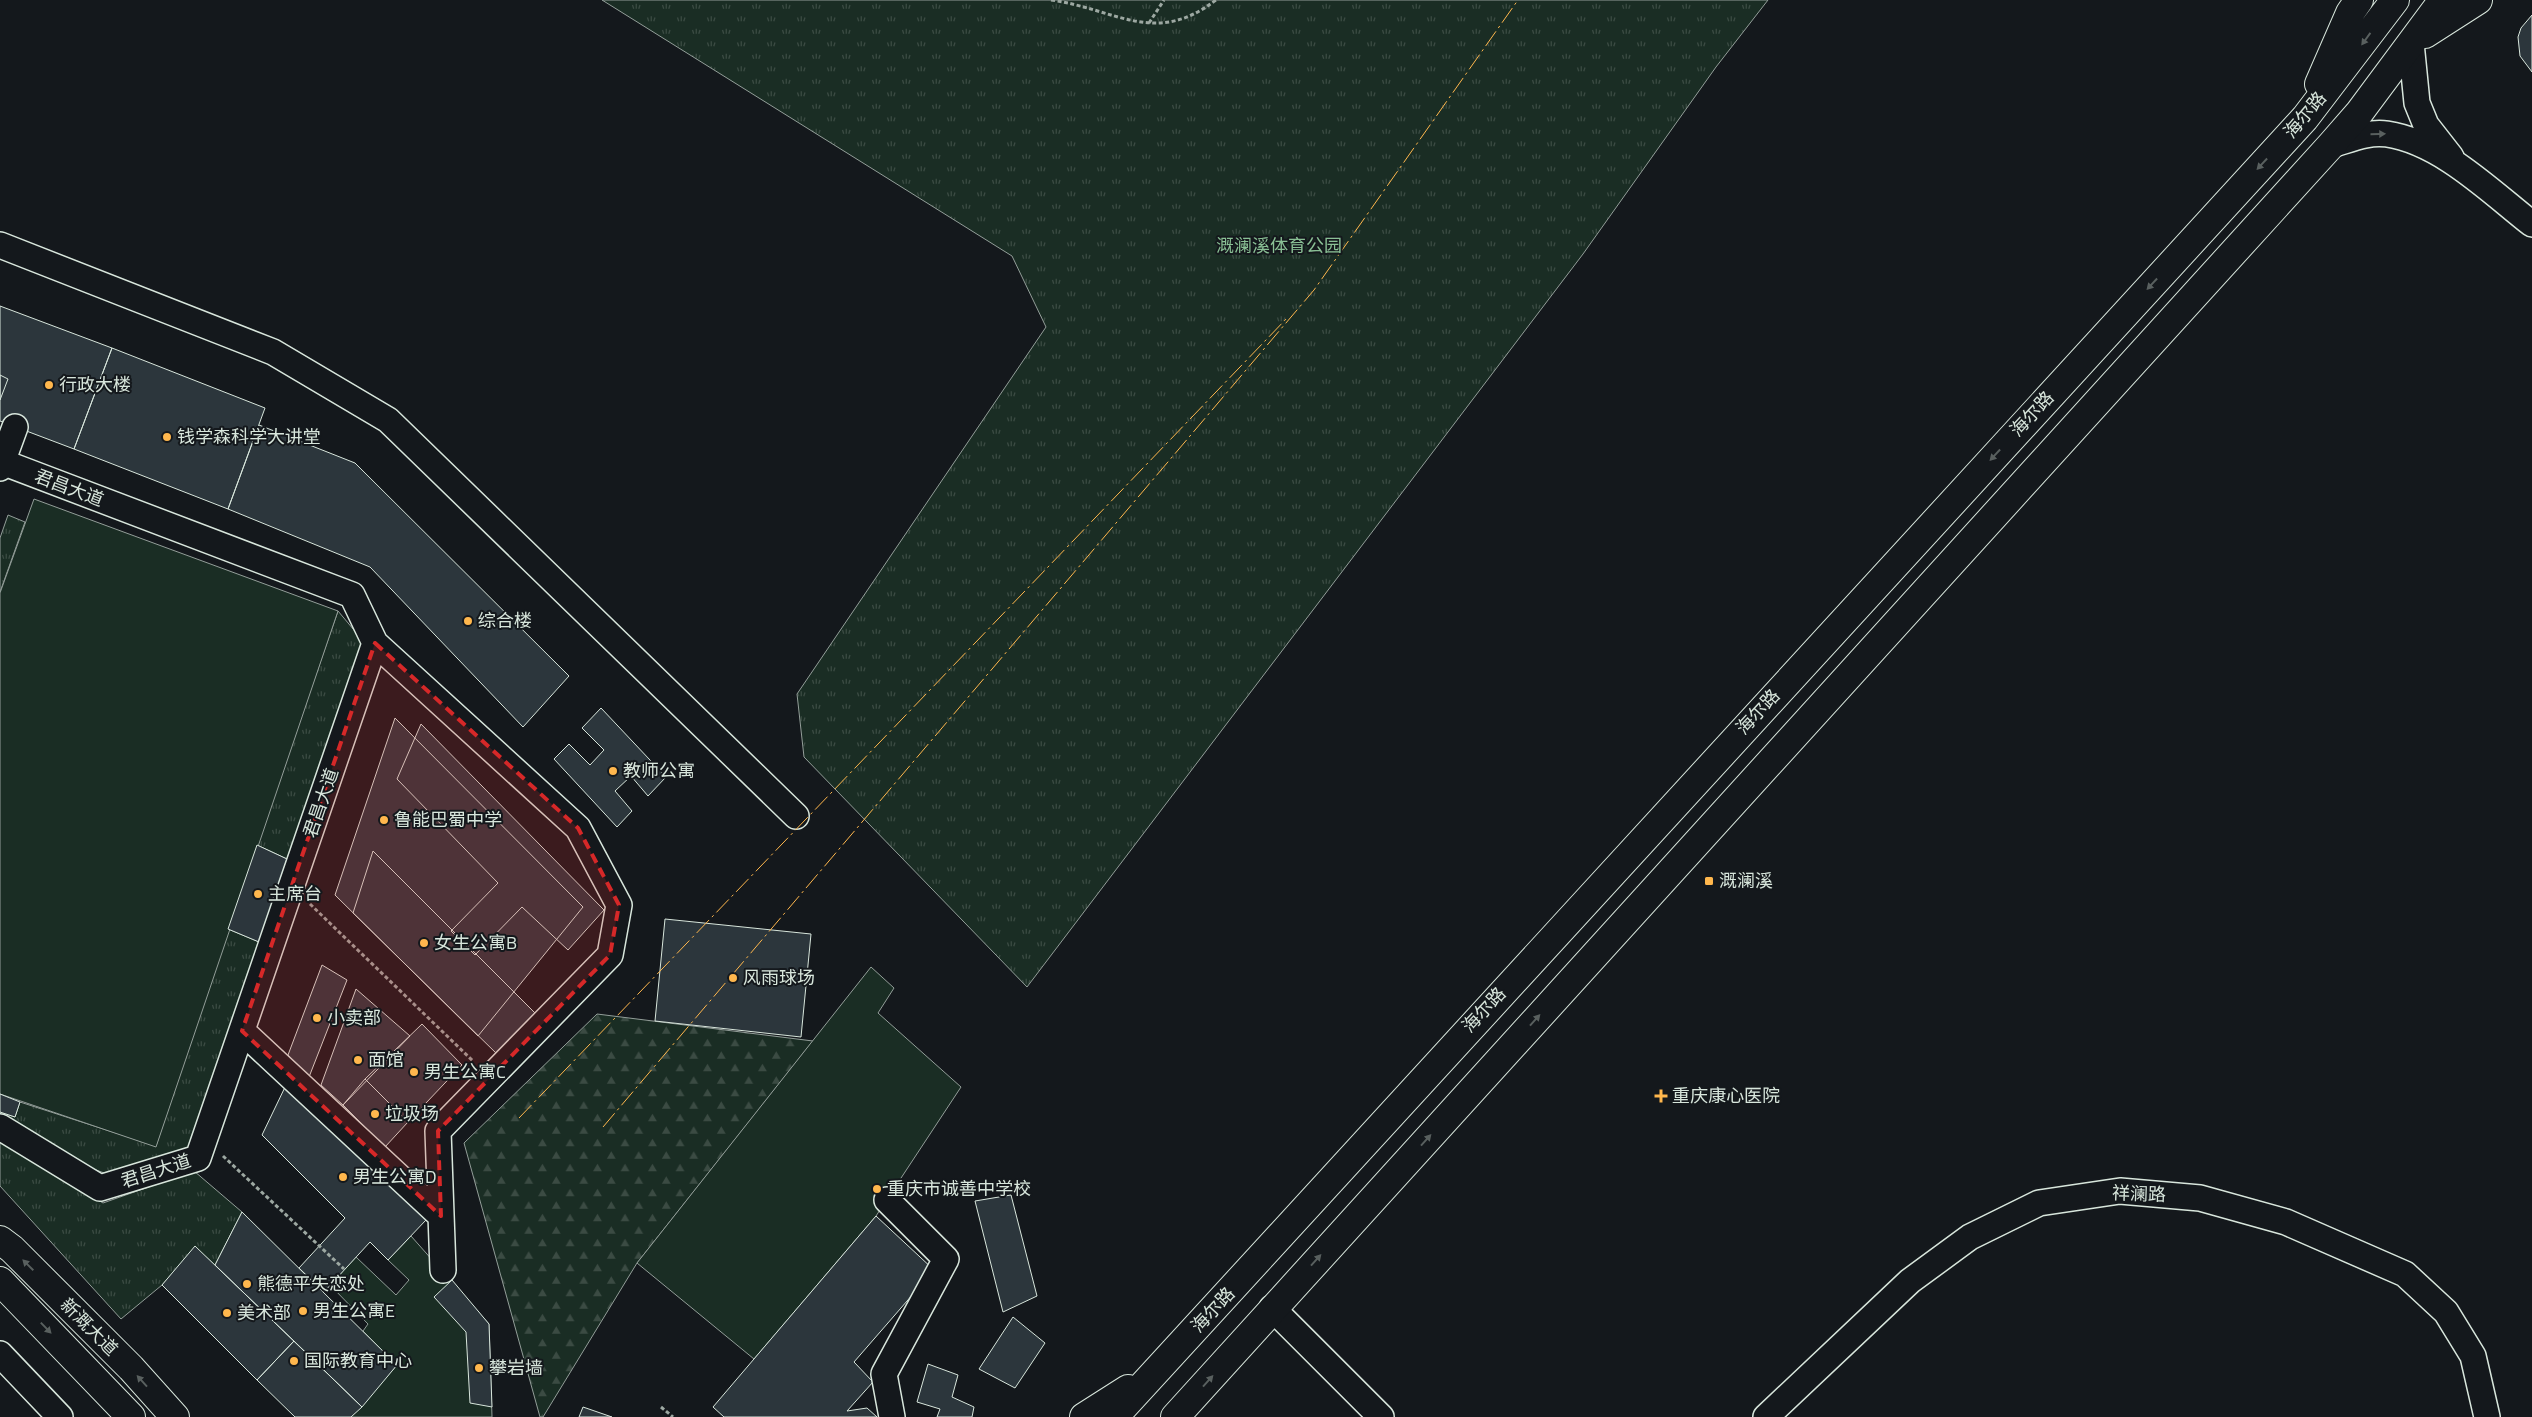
<svg xmlns="http://www.w3.org/2000/svg" width="2532" height="1417" viewBox="0 0 2532 1417" font-family="'Titillium Web','Noto Sans SC',sans-serif">
  <style>
    .forest { fill: url(#forest-firs); stroke: #939e99 }
    .park { fill: url(#park-tufts); stroke: #939e99 }
    .garden { fill: #1a2d24; stroke: #939e99 }
    .building { fill: #2c363c; stroke: #d8e6dc }
    .lines { fill: none; stroke-linecap: round; stroke-linejoin: round }
    .minor-casing { stroke: #d8e6dc; stroke-width: 28 }
    .major-casing { stroke: #d8e6dc; stroke-width: 30 }
    .path { stroke: #9da8a2; stroke-width: 3; stroke-dasharray: 4 2.5; stroke-linecap: butt }
    .minor { stroke: #14181c; stroke-width: 25 }
    .major { stroke: #14181c; stroke-width: 28 }
    .power { stroke: #ffb74d; stroke-width: 1; stroke-dasharray: 18 4 2.5 4; stroke-linecap: butt }
    .oneway { fill: #59605f }
    .marked { fill: #d62828; fill-opacity: 0.2; stroke: #d62828; stroke-width: 4; stroke-dasharray: 10 6; stroke-linejoin: round }
    .poi-dot { fill: #ffb74d; stroke: #14181c; stroke-width: 2 }
    .labels { text-anchor: middle; stroke-width: 4; stroke-linejoin: round; paint-order: stroke }
    .street-label { font-size: 18px; fill: #d8e6dc; stroke: #14181c }
    .park-label { font-size: 18px; fill: #8ac095; stroke: #14181c }
    .poi-label { font-size: 18px; fill: #d8e6dc; stroke: #14181c; text-anchor: start }
  </style>
  <defs>
    <pattern id="forest-firs" width="22" height="20" patternUnits="userSpaceOnUse" patternTransform="scale(1.25)"><rect width="22" height="20" fill="#1a2d24"/><path d="M5 1l3.5 6h-7zM16 11l3.5 6h-7z" fill="#3b4b43"/></pattern>
    <pattern id="park-tufts" width="24" height="20" patternUnits="userSpaceOnUse" patternTransform="scale(1.25)"><rect width="24" height="20" fill="#1a2d24"/><path d="M3 7l-1-3M5 7V3M7 7l1-3M15 17l-1-3M17 17v-4M19 17l1-3" fill="none" stroke="#3b4b43"/></pattern>
  </defs>
  <rect width="100%" height="100%" fill="#14181c"/>
  <path class="forest" d="M597,1014L813,1041L637,1263L543,1417H540L464,1143Z"/>
  <path class="park" d="M602,0H1768L1716,67L1583,254L1027,987L804,757L797,694L1046,327L1012,256Z
    M8,515L25,522L0,592V538Z
    M338,611L364,642L287,859L257,845Z
    M228,929L259,942L188,1152L107,1174L74,1162L0,1121V1112L15,1117L20,1102L156,1146Z
    M0,1139L103,1203L194,1171L242,1212L215,1265L195,1247L162,1285L121,1319L0,1186Z"/>
  <path class="garden" d="M34,499L338,611L156,1147L0,1094V593Z
    M871,967L894,988L878,1013L961,1087L876,1216L754,1359L637,1263Z
    M411,1236L489,1324L492,1417H351L397,1365L363,1331L368,1324L330,1285L356,1257L396,1295L409,1280L388,1260Z"/>
  <path class="building" d="M2532,15V72L2520,56L2518,37L2521,28Z
    M0,306L112,348L74,449L0,421Z
    M112,348L265,408L228,509L74,449Z
    M0,375L8,379L0,400Z
    M259,425L355,463L569,676L523,727L370,567L228,509Z
    M601,708L666,777L648,796L631,776L615,791L632,811L617,827L554,759L569,744L590,765L604,750L582,728Z
    M395,718L583,907L478,1036L335,895Z
    M421,724L604,910L568,950L522,907L475,955L451,931L498,883L397,779Z
    M257,845L287,859L259,942L228,929Z
    M373,851L535,1013L498,1055L353,913Z
    M665,919L811,934L801,1037L655,1021Z
    M322,965L347,980L309,1077L288,1055Z
    M356,989L410,1036L343,1105L321,1085Z
    M422,1024L462,1065L408,1122L365,1079Z
    M365,1079L408,1122L385,1147L343,1105Z
    M287,1083L426,1220L388,1260L370,1242L324,1292L299,1268L345,1218L262,1135Z
    M0,1094L20,1102L15,1117L0,1112Z
    M1011,1195L1037,1296L1003,1312L975,1201Z
    M242,1212L397,1365L362,1407L215,1265Z
    M876,1216L934,1270L854,1362L873,1382L847,1411L867,1408L877,1417H724L713,1407Z
    M195,1246L294,1341L257,1380L162,1285Z
    M452,1280L489,1324L492,1407L470,1403L466,1332L434,1297Z
    M1013,1317L1045,1343L1015,1388L979,1369Z
    M294,1341L362,1407L351,1417H295L257,1380Z
    M928,1364L958,1375L952,1397L974,1407L972,1417H937L940,1409L917,1402Z
    M583,1407L612,1417H579Z"/>
  <g class="lines">
    <g class="minor-casing">
      <path id="minor" d="M2411,43L2417,103L2426,125L2451,157
        M2331,145C2349,140 2368,131 2387,134C2441,142 2491,192 2532,224
        M0,245L273,352L388,420L796,816
        M0,468L15,427
        M375,643L578,828L619,905L610,955L438,1131L443,1270
        M242,1031L441,1216
        M0,1127L100,1188L198,1158L375,643L352,595L2,462
        M887,1200L946,1259L884,1374L892,1417
        M1272,1308L1381,1417
        M0,1354L60,1417
        M1766,1417L1910,1281L1970,1237L2039,1203L2120,1191L2200,1198L2286,1222L2405,1274L2446,1312L2473,1356L2487,1417"/>
    </g>
    <g class="major-casing">
      <path id="major" d="M2425,34L2478,0
        M2319,84L2350,13L2359,0
        M0,1240L12,1249L131,1368L175,1417
        M0,1281L131,1417
        M1084,1417L1128,1389
        M1114,1417C1510,983 1907,550 2305,118L2395,0
        M1175,1417L2331,145L2359,113L2443,0"/>
    </g>
    <path class="path" d="M1051,0C1116,9 1155,47 1216,0
      M1149,23L1164,0
      M310,904L473,1061
      M223,1156L344,1269
      M661,1407L673,1417"/>
    <use href="#minor" class="minor"/>
    <use href="#major" class="major"/>
    <path class="power" d="M519,1118L1288,317
      M603,1127L1314,290L1518,0"/>
  </g>
  <defs><path id="oneway-solid" d="M-6-.8H1V-3.2L6.5 0L1 3.2V.8H-6Z" transform="scale(1.25)"/></defs>
  <g class="oneway">
    <use href="#oneway-solid" transform="translate(2366 39) rotate(126)"/>
    <use href="#oneway-solid" transform="translate(2378 134) rotate(-1)"/>
    <use href="#oneway-solid" transform="translate(2262 164) rotate(133)"/>
    <use href="#oneway-solid" transform="translate(2152 284) rotate(133)"/>
    <use href="#oneway-solid" transform="translate(1995 455) rotate(133)"/>
    <use href="#oneway-solid" transform="translate(1535 1020) rotate(-48)"/>
    <use href="#oneway-solid" transform="translate(1426 1140) rotate(-48)"/>
    <use href="#oneway-solid" transform="translate(1316 1260) rotate(-48)"/>
    <use href="#oneway-solid" transform="translate(28 1265) rotate(-135)"/>
    <use href="#oneway-solid" transform="translate(46 1328) rotate(46)"/>
    <use href="#oneway-solid" transform="translate(142 1381) rotate(-132)"/>
    <use href="#oneway-solid" transform="translate(1208 1381) rotate(-48)"/>
  </g>
  <path class="marked" d="M375,643L578,828L619,905L610,955L438,1131L441,1216L242,1031Z"/>
  <g class="poi-dot">
    <circle cx="49" cy="385" r="5"/>
    <circle cx="167" cy="437" r="5"/>
    <circle cx="468" cy="621" r="5"/>
    <circle cx="613" cy="771" r="5"/>
    <circle cx="384" cy="820" r="5"/>
    <rect x="1704" y="876" width="10" height="10" rx="2.5"/>
    <circle cx="258" cy="894" r="5"/>
    <circle cx="424" cy="943" r="5"/>
    <circle cx="733" cy="978" r="5"/>
    <circle cx="317" cy="1018" r="5"/>
    <circle cx="358" cy="1060" r="5"/>
    <circle cx="414" cy="1072" r="5"/>
    <path d="M1658.5 1088.5h5v5h5v5h-5v5h-5v-5h-5v-5h5z"/>
    <circle cx="375" cy="1114" r="5"/>
    <circle cx="343" cy="1177" r="5"/>
    <circle cx="877" cy="1189" r="5"/>
    <circle cx="247" cy="1284" r="5"/>
    <circle cx="303" cy="1311" r="5"/>
    <circle cx="227" cy="1313" r="5"/>
    <circle cx="294" cy="1361" r="5"/>
    <circle cx="479" cy="1368" r="5"/>
  </g>
  <g class="labels">
    <g class="street-label">
      <text transform="translate(2305 115) rotate(-50)" y="6">海尔路</text>
      <text transform="translate(2032 414) rotate(-47)" y="6">海尔路</text>
      <text transform="translate(69 488) rotate(21)" y="6">君昌大道</text>
      <text transform="translate(1758 712) rotate(-47)" y="6">海尔路</text>
      <text transform="translate(321 803) rotate(-71)" y="6">君昌大道</text>
      <text transform="translate(1484 1010) rotate(-47)" y="6">海尔路</text>
      <text transform="translate(156 1171) rotate(-18)" y="6">君昌大道</text>
      <text transform="translate(2139 1194) rotate(2)" y="6">祥澜路</text>
      <text transform="translate(1213 1310) rotate(-47)" y="6">海尔路</text>
      <text transform="translate(89 1327) rotate(45)" y="6">新溉大道</text>
    </g>
    <g class="park-label">
      <text x="1279" y="252">溉澜溪体育公园</text>
    </g>
    <g class="poi-label">
      <text x="59" y="391">行政大楼</text>
      <text x="177" y="443">钱学森科学大讲堂</text>
      <text x="478" y="627">综合楼</text>
      <text x="623" y="777">教师公寓</text>
      <text x="394" y="826">鲁能巴蜀中学</text>
      <text x="1719" y="887">溉澜溪</text>
      <text x="268" y="900">主席台</text>
      <text x="434" y="949">女生公寓B</text>
      <text x="743" y="984">风雨球场</text>
      <text x="327" y="1024">小卖部</text>
      <text x="368" y="1066">面馆</text>
      <text x="424" y="1078">男生公寓C</text>
      <text x="1672" y="1102">重庆康心医院</text>
      <text x="385" y="1120">垃圾场</text>
      <text x="353" y="1183">男生公寓D</text>
      <text x="887" y="1195">重庆市诚善中学校</text>
      <text x="257" y="1290">熊德平失恋处</text>
      <text x="313" y="1317">男生公寓E</text>
      <text x="237" y="1319">美术部</text>
      <text x="304" y="1367">国际教育中心</text>
      <text x="489" y="1374">攀岩墙</text>
    </g>
  </g>
</svg>
